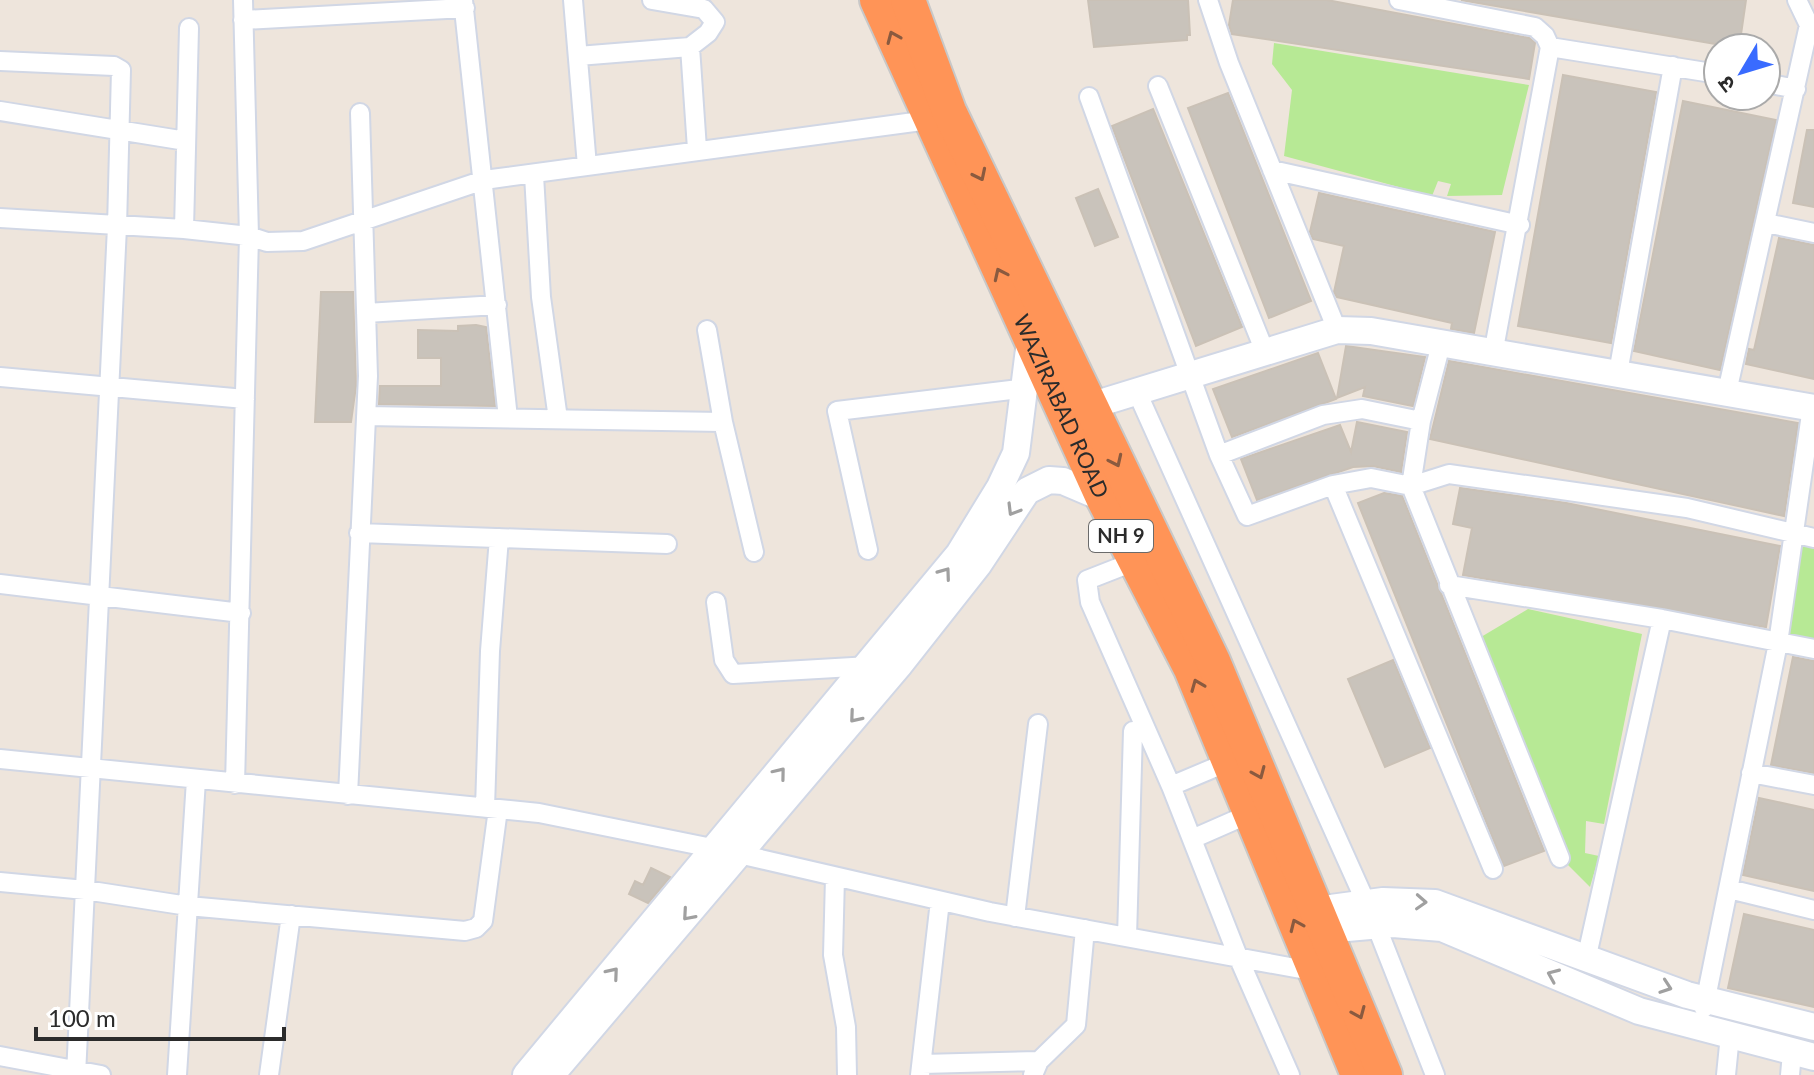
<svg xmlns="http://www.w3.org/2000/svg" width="1814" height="1075" viewBox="0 0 1814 1075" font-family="Lato,'Noto Sans Devanagari',sans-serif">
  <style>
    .green { fill: #b7e995 }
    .building { fill: #c9c3bb; stroke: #cac1b6; stroke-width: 2 }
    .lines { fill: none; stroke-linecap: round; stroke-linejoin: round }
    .street-casing { stroke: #d1d7e5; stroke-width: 22 }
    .secondary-casing { stroke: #d1d7e5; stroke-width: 30 }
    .highway-casing { stroke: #c8c8c8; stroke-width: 38 }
    .street { stroke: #fff; stroke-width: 18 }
    .secondary { stroke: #fff; stroke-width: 26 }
    .highway { stroke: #ff9457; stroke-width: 34 }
    .oneway { stroke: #8a5a3f }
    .oneway2 { stroke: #a0a0a0 }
    .labels { text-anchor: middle; stroke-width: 7; stroke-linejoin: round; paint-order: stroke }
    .shield { fill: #fff; stroke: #6b6b6b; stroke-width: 2 }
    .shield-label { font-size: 20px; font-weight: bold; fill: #2b2b2b }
    .street-label { font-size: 22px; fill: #2b2b2b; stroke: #fff }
  </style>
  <rect width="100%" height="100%" fill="#eee5dc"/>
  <path class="green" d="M1274,43L1529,85L1502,195L1447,196L1451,184L1438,181L1432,196L1284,156L1292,90L1272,64Z
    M1794,538L1814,541V646L1782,641Z
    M1528,609L1642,634L1604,824L1586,821L1585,853L1599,856L1590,887L1567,864L1481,637Z"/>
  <path class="building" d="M1088,0H1188L1190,35H1187V40L1094,47Z
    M1233,0H1327L1529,38L1535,43L1529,79L1232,34L1229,25Z
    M1461,0H1746L1739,48Z
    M1563,75L1656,92L1611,343L1518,326Z
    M1228,93L1311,301L1269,318L1188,108Z
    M1683,101L1776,120L1720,370L1634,351Z
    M1153,109L1242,327L1196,346L1112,126Z
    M1807,130H1814V207L1793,203Z
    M1098,189L1118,237L1095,246L1076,198Z
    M1319,193L1495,232L1474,333L1451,329L1452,323L1337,297L1334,292L1344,246L1313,239L1310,232Z
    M1779,238L1814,245V379L1746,364L1749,349L1754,350Z
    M321,292H353L356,386L351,422H315Z
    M476,325L486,327L495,406L379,404L380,386H441V358H418V330L458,331V326Z
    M1346,346L1425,357L1413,406L1363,396L1365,387L1337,398Z
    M1318,353L1336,399L1232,437L1213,389Z
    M1449,361L1798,423L1784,516L1430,439Z
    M1357,422L1407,432L1401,472L1373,466L1353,467L1257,500L1241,459L1340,425L1351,452Z
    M1460,488L1566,503L1780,546L1766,627L1463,575L1472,528L1453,524Z
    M1384,493L1402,496L1544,851L1504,866L1358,503Z
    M1793,657L1814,661V773L1771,765Z
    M1393,660L1430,748L1385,767L1348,679Z
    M1759,798L1814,810V891L1743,875Z
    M651,868L670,877L648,903L629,894L635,881L643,885Z
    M1744,914L1814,930V1007L1728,988Z"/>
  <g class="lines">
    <g class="street-casing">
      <path id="street" d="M463,0L508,418
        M573,0L587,166
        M1208,0L1229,63L1337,330
        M1399,0L1535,27L1545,36L1550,47L1493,354
        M243,20L465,8
        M690,47L697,149
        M1550,47L1718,74
        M578,56L690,47L708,33L715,22L704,9L652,0
        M0,61L114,66L121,70L117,227L76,1075
        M1766,83L1796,89
        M1158,86L1265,352
        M1089,97L1219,455L1247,516L1333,485L1371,478L1411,486L1449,474L1687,508L1814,538
        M0,111L186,141
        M1272,170L1520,225
        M534,175L541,297L558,419
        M0,218L184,229L249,236L267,242L303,241L484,180L929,120
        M1766,223L1814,233
        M184,229L189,28
        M366,313L497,305
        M707,330L723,422L754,552
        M1441,344L1421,421L1411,486L1560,858
        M1618,373L1673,66
        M0,377L245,399
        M1137,392L1376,925L1435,1075
        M1727,392L1809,25L1797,0
        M366,416L723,422
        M1219,455L1323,415L1362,409L1421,421
        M1333,485L1493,869
        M359,533L667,544
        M868,550L837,411L1027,388
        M1133,562L1087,580L1090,602L1171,786L1239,959L1290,1075
        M0,584L241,613
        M1449,585L1662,619L1814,649
        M716,602L724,660L733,674L870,666
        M0,759L539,813L717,849L990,912L1317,972
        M1751,773L1814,785
        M235,784L249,236L243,0
        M1171,786L1228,762
        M348,795L368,376L360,113
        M485,808L490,651L499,538
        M1192,839L1249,814
        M835,877L833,955L846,1027L847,1075
        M0,882L85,890L188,906L465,931L476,928L483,921L498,809
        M1729,889L1814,910
        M1015,917L1038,724
        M1127,937L1133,731
        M1586,960L1662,619
        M1704,1008L1778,643L1812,407
        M0,1056L101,1075
        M922,1064L1039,1061
        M177,1075L196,780
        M269,1075L291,915
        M920,1075L940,901
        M1033,1075L1039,1061L1076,1025L1085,929
        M1726,1075L1730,1035
        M1790,1075L1792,1053"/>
    </g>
    <g class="secondary-casing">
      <path id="secondary" d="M1090,406L1337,330L1371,331L1814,408
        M1316,910L1383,901L1435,903L1687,995L1814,1027
        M1324,930L1393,924L1442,928L1639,1011L1814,1057
        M526,1075L959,554L1000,487L1016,453L1030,341
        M551,1075L900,664L978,565L1027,491L1049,480L1063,481L1103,498"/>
    </g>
    <g class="highway-casing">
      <g id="highway">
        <path id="s1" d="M877,0L1103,498L1191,669L1358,1075"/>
        <path d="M908,0L949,111L1213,661L1385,1075"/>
      </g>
    </g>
    <use href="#street" class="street"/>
    <use href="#secondary" class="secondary"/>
    <use href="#highway" class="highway"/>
  </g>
  <defs><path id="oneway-chevron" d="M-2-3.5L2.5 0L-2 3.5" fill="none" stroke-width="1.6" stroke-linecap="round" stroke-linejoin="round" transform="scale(2)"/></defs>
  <g class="oneway">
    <use href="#oneway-chevron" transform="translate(893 37) rotate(-113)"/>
    <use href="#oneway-chevron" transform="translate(980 175) rotate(64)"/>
    <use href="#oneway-chevron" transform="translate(1000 274) rotate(-115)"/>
    <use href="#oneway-chevron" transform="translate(1116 461) rotate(65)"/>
    <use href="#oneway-chevron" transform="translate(1197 685) rotate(-112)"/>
    <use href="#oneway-chevron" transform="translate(1259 773) rotate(67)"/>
    <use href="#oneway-chevron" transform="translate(1296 925) rotate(-114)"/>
    <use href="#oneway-chevron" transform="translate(1359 1013) rotate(67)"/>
  </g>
  <g class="oneway2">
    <use href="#oneway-chevron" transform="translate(1013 510) rotate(121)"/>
    <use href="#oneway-chevron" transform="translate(945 573) rotate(-54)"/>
    <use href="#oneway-chevron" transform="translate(855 717) rotate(130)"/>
    <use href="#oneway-chevron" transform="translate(780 773) rotate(-51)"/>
    <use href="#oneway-chevron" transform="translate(1421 902) rotate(3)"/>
    <use href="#oneway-chevron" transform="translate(688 915) rotate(131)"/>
    <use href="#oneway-chevron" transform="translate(613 973) rotate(-50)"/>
    <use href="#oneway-chevron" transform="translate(1553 975) rotate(-157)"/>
    <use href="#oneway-chevron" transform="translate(1666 987) rotate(19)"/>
  </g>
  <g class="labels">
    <rect class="shield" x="1089" y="520" width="64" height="32" rx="6"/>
    <g class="shield-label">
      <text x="1121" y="543">NH 9</text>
    </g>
    <g class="street-label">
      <text dy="8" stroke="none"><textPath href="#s1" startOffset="446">WAZIRABAD ROAD</textPath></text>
    </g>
  </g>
  <g transform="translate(1742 72) rotate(232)"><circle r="38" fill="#ffffff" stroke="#aaaaaa" stroke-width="2"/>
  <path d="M0-6L14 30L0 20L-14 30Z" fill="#396bff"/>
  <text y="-12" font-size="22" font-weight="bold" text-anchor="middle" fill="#2b2b2b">उ</text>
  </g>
  <path d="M36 1027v12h248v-12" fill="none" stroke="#2b2b2b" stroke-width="4"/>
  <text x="48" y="1027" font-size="24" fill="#2b2b2b" stroke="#ffffff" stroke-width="6" paint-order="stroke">100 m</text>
</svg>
